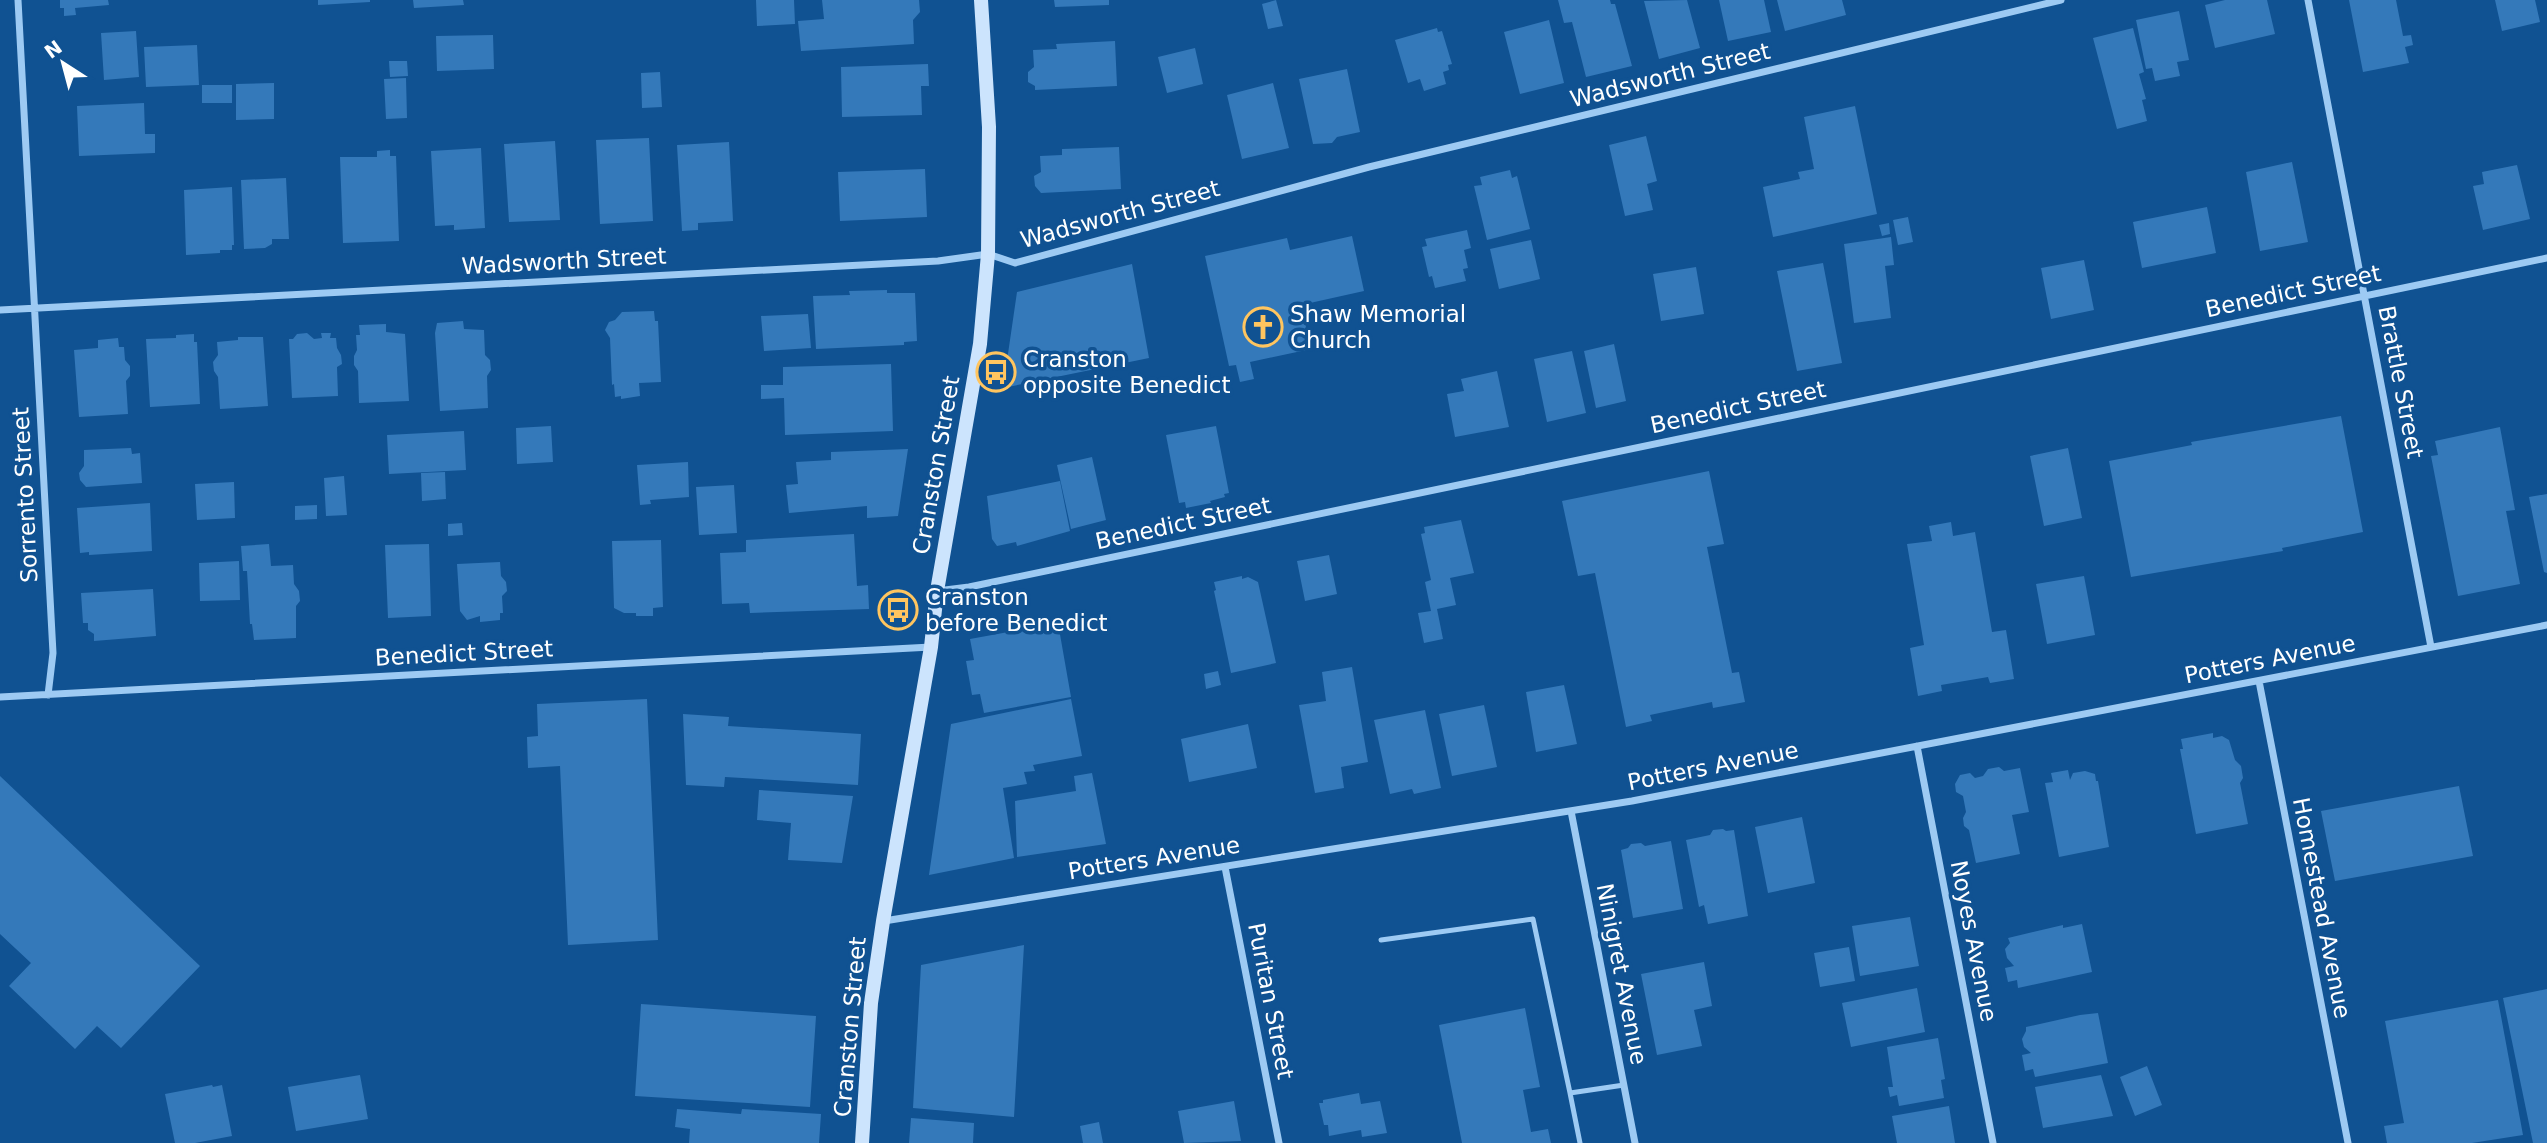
<svg xmlns="http://www.w3.org/2000/svg" width="2547" height="1143" viewBox="0 0 2547 1143" font-family="'DejaVu Sans',sans-serif">
  <style>
    .building { fill: #3479ba }
    .lines { fill: none; stroke-linecap: round; stroke-linejoin: round }
    .lane { stroke: #9dcaf3; stroke-width: 5 }
    .street { stroke: #9dcaf3; stroke-width: 7 }
    .secondary { stroke: #cce4fd; stroke-width: 14 }
    .labels { text-anchor: middle; stroke-width: 7; stroke-linejoin: round; paint-order: stroke }
    .street-label { font-size: 23px; fill: #fff; stroke: #105292 }
    .poi-label { font-size: 23px; fill: #fff; stroke: #105292; text-anchor: start }
  </style>
  <rect width="100%" height="100%" fill="#105292"/>
  <path class="building" d="M60,0H108L109,5L75,8L76,15L64,16V8H60Z
    M318,0H370V2L318,5Z
    M413,0H463L464,5L414,8Z
    M756,0H794L795,24L757,26Z
    M822,0H919L920,12L913,20L914,44L801,51L798,21L824,19Z
    M1054,0H1109V5L1055,7Z
    M1276,0L1283,26L1268,29L1262,4Z
    M1558,0H1610L1611,4H1615L1632,66L1586,77L1572,22L1564,23Z
    M1687,0L1700,48L1659,59L1644,1Z
    M1719,0H1764L1771,32L1728,41Z
    M1777,0H1842L1846,15L1785,31Z
    M2225,0H2267L2275,34L2215,48L2205,5Z
    M2349,0H2396L2403,36L2411,35L2413,45L2405,47L2409,63L2363,72Z
    M2495,0H2535L2540,22L2502,31Z
    M2179,11L2189,60L2177,62L2180,76L2155,81L2152,68L2146,69L2136,20Z
    M1549,20L1564,83L1520,94L1504,32Z
    M1437,28L1438,32L1442,31L1452,64L1448,65L1449,70L1443,72L1446,84L1424,91L1420,79L1408,83L1395,40Z
    M2133,28L2144,72L2139,74L2146,99L2142,100L2147,121L2117,129L2093,38Z
    M136,31L139,77L104,80L101,33Z
    M493,35L494,69L437,71L436,36Z
    M1115,41L1117,86L1035,90V86L1028,82V72L1034,67L1033,50L1057,49L1056,44Z
    M197,45L199,85L146,87L144,47Z
    M1195,48L1203,84L1167,93L1158,57Z
    M389,61H407L408,76L390,77Z
    M928,64L929,86H921L922,115L842,117L841,67Z
    M1347,69L1360,132L1337,137L1332,143L1313,144L1299,79Z
    M660,72L662,107L642,108L641,73Z
    M406,78L407,118L386,119L384,79Z
    M274,83V119L236,120V84Z
    M1273,83L1289,148L1242,159L1227,95Z
    M202,85H232V103H202Z
    M144,103L145,134H155V153L79,156L77,106Z
    M1855,106L1877,214L1773,237L1763,187L1800,179L1798,172L1814,169L1804,117Z
    M1646,136L1657,181L1647,184L1653,210L1625,216L1609,145Z
    M649,138L653,221L600,224L596,140Z
    M555,141L560,220L509,222L504,144Z
    M729,142L733,221L698,223V230L682,231L677,145Z
    M1119,147L1121,189L1041,193L1035,186L1034,176L1041,172L1040,156L1062,155V149Z
    M481,148L485,228L454,230V225L435,226L431,151Z
    M390,150V156H396L399,241L343,243L340,157H377V151Z
    M2292,162L2308,242L2260,251L2246,172Z
    M2517,165L2530,219L2483,230L2473,186L2484,184L2482,172Z
    M925,169L927,217L840,221L838,172Z
    M1510,170L1512,178L1517,176L1530,229L1487,240L1474,186L1482,185L1480,177Z
    M286,178L289,239H272V244L265,248L244,249L241,180Z
    M232,187L234,245H232V250H220V253L186,255L184,190Z
    M2207,207L2216,253L2142,268L2133,222Z
    M1908,217L1913,242L1898,245L1893,220Z
    M1889,223L1890,234L1882,236L1879,225Z
    M1467,230L1471,248L1464,250L1468,268L1463,269L1466,281L1435,288L1432,276L1429,277L1422,247L1427,246L1425,239Z
    M1352,236L1364,291L1301,305L1311,349L1250,362L1254,379L1240,382L1236,365L1229,366L1205,256L1287,238L1290,250Z
    M1891,237L1894,265L1885,266L1891,318L1854,323L1844,244Z
    M1531,240L1540,279L1499,289L1490,249Z
    M2084,260L2094,310L2051,319L2041,268Z
    M1823,263L1842,363L1797,371L1777,271Z
    M1132,264L1149,358L1003,388L1017,292Z
    M1696,267L1704,314L1661,321L1653,274Z
    M887,290V293H915L917,341L904,342V345L816,349L813,296L850,295L849,291Z
    M654,311L655,321H658L661,382L639,383L640,396L621,399V396L615,397L614,384L612,385L610,338L605,330L609,322L615,320L622,312Z
    M808,314L811,348L764,351L761,316Z
    M463,321L464,329L484,330L485,355L490,360L491,370L487,376L488,408L440,411L435,333L437,323Z
    M386,324V332L405,334L409,401L359,403L358,371L354,365V356L357,350L356,335H360L359,325Z
    M307,333L314,339L322,338L321,333H331L330,338H336L337,348L341,355L342,364L337,367L338,396L292,398L289,339H293L297,334Z
    M194,334V342H197L200,404L150,407L146,339L176,338V335Z
    M238,337H263L268,406L220,409L218,377L214,371L213,362L218,355L217,342L238,340Z
    M118,338L119,347H124L125,360L130,366V376L126,381L128,414L79,417L74,350L98,348V340Z
    M1614,344L1626,401L1596,408L1584,351Z
    M1572,351L1586,413L1547,422L1534,359Z
    M891,364L893,431L785,435L784,398L761,399V385H783V367Z
    M1497,371L1509,427L1455,437L1447,394L1464,391L1461,379Z
    M2341,416L2363,532L2282,548L2283,551L2131,577L2109,461L2192,445L2191,442Z
    M551,426L553,462L517,464L516,428Z
    M1216,426L1229,493L1224,494L1225,497L1210,501L1211,503L1186,508L1185,502L1179,503L1166,435Z
    M2500,427L2515,510L2506,511L2520,584L2458,596L2431,456L2438,455L2435,441Z
    M464,431L466,470L389,474L387,435Z
    M131,448L132,454L140,453L142,483L86,487L80,480L79,473L84,466V450Z
    M2068,448L2082,518L2044,526L2030,456Z
    M908,449L898,516L867,518V506L789,513L786,485L798,484L796,462L831,460V452Z
    M1092,457L1106,520L1071,529L1057,465Z
    M688,462L689,497L650,500L651,504L640,505L637,465Z
    M1709,471L1724,544L1707,547L1732,673L1739,672L1745,702L1713,708L1712,702L1650,715L1652,721L1626,727L1595,573L1578,576L1562,501Z
    M445,472L446,499L422,501L421,473Z
    M344,476L347,515L326,516L324,478Z
    M1060,481L1070,531L1017,546L1016,542L997,546L992,539L987,496Z
    M234,482L235,518L197,520L195,484Z
    M734,485L737,533L699,535L696,487Z
    M2547,494V573L2544,572L2529,497Z
    M150,503L152,551L89,555V552L80,553L77,508Z
    M317,505V519L295,520V506Z
    M1461,520L1474,573L1450,578L1456,605L1437,609L1443,639L1424,643L1418,613L1431,611L1425,582L1431,580L1421,534L1425,533L1424,527Z
    M1951,522L1953,536L1975,532L1992,632L2006,630L2014,679L1990,683L1988,677L1941,685L1942,691L1918,696L1910,648L1924,645L1907,544L1932,541L1929,526Z
    M462,523L463,535L448,536V524Z
    M854,534L857,586L868,585L869,609L750,613L749,603L722,604L720,553L746,552V540Z
    M661,540L663,607L653,608V616H636V613H624L614,608L612,541Z
    M269,544L271,566L293,565L294,584L299,591L300,601L296,606V638L254,640L252,624H250L247,571H243L241,546Z
    M429,544L431,616L388,618L385,545Z
    M1329,555L1337,594L1305,601L1297,561Z
    M239,561L240,600L200,601L199,563Z
    M500,562L501,576L506,582L507,591L502,596L503,613H500V620L480,622V616L467,620L460,611L457,564Z
    M1242,576V579L1248,577L1258,582L1276,663L1231,673L1214,591L1216,590L1214,582Z
    M2084,576L2095,635L2047,644L2036,584Z
    M153,589L156,636L94,641V634L88,630V623H83L81,593Z
    M1058,623L1071,697L984,713L980,694L972,695L966,661L974,660L970,639Z
    M1352,667L1368,762L1341,767L1344,788L1315,793L1299,705L1326,701L1322,672Z
    M1218,671L1221,685L1206,689L1204,674Z
    M1564,685L1577,744L1536,752L1526,692Z
    M647,699L658,940L568,945L560,766L528,768L527,737L538,736L537,704Z
    M1071,699L1082,756L1033,765L1035,771L1024,772L1027,784L1003,788L1014,858L929,875L951,724Z
    M1484,705L1497,767L1452,776L1439,714Z
    M1425,710L1441,788L1414,794L1412,789L1390,794L1374,720Z
    M683,714L729,717L728,726L861,734L858,785L725,777L724,787L686,785Z
    M1248,724L1257,768L1189,782L1181,739Z
    M2213,733V738L2222,736L2229,740L2235,760L2241,766L2243,778L2240,783L2248,824L2196,834L2180,749H2183L2181,739Z
    M1999,767L2004,771L2020,768L2029,812L2012,815L2020,854L1976,863L1969,830L1964,826L1963,818L1966,812L1963,796L1956,792L1955,784L1960,775L1970,773L1975,778L1983,776L1988,769Z
    M2068,770L2070,780L2073,773L2085,771L2095,774L2096,781H2098L2109,847L2059,857L2045,783L2053,782L2051,773Z
    M1092,773L1106,844L1017,857L1015,801L1076,791L1074,776Z
    M0,776L200,966L121,1048L97,1026L75,1049L9,986L31,963L0,934Z
    M2459,786L2473,856L2335,881L2321,811Z
    M759,790L853,796L842,863L788,860L791,823L757,820Z
    M1802,817L1815,883L1768,893L1755,827Z
    M1723,829L1726,831L1734,830L1748,916L1708,924L1704,905L1699,907L1686,840L1710,835L1713,830Z
    M1671,841L1683,909L1633,918L1621,850L1628,848L1631,844L1641,843L1645,846Z
    M1910,917L1919,966L1860,976L1852,926Z
    M2082,924L2092,972L2018,988L2017,980L2008,982L2005,968L2014,966L2007,958L2005,949L2010,943L2008,938L2063,925V928Z
    M1024,945L1014,1117L913,1108L921,965Z
    M1849,947L1855,981L1820,987L1814,953Z
    M1704,962L1712,1006L1694,1010L1702,1046L1657,1055L1641,974Z
    M1917,988L1925,1032L1851,1047L1842,1003Z
    M2547,989V1143H2533L2503,998Z
    M2498,1000L2523,1135L2472,1143H2387L2384,1126L2404,1123L2385,1021Z
    M641,1004L816,1016L810,1107L635,1096Z
    M1525,1008L1540,1087L1523,1090L1531,1132L1548,1129L1551,1143H1462L1439,1025Z
    M2098,1013L2108,1063L2035,1077L2033,1069L2025,1071L2022,1055L2031,1053L2024,1047L2022,1039L2026,1031V1027L2080,1015Z
    M1938,1038L1945,1079L1941,1080L1944,1098L1899,1106L1897,1095L1890,1097L1888,1087H1893L1887,1047Z
    M2147,1066L2162,1105L2135,1116L2120,1077Z
    M360,1075L368,1119L296,1131L288,1087Z
    M2101,1075L2113,1116L2043,1128L2035,1087Z
    M212,1085L213,1087L222,1085L232,1136L195,1143H175L165,1094Z
    M1359,1093L1361,1104L1380,1101L1387,1133L1362,1137L1361,1130L1329,1136L1328,1125H1324L1319,1103H1323V1100Z
    M1234,1101L1241,1141L1184,1143L1178,1111Z
    M1949,1106L1955,1143H1897L1892,1116Z
    M677,1109L741,1114L742,1109L821,1114L819,1143H689L690,1129L675,1127Z
    M911,1118L974,1123L973,1143H909Z
    M1099,1122L1103,1143H1083L1080,1126Z"/>
  <g class="lines">
    <path class="lane" d="M1381,940L1533,919L1570,1093L1624,1085
      M1570,1093L1580,1143"/>
    <path class="street" d="M18,0L53,653L48,695
      M2308,0L2431,647
      M0,310L938,261L988,254L1015,263L1369,167L2061,0
      M937,591L969,587L2547,258
      M2259,681L2348,1143
      M0,697L931,647
      M1917,746L1993,1143
      M1571,811L1635,1143
      M1225,867L1279,1143
      M884,921L1632,801L2547,625"/>
    <path class="secondary" d="M862,1143L871,1003L883,921L931,647L937,591L980,344L988,254L989,127L981,0"/>
  </g>
  <defs>
    <g id="church-ring" transform="scale(2.0125)"><circle r="9.5" fill="#105292" stroke="#ffc55f" stroke-width="1.5"/><path d="M-1.2-6h2.4v3.5h3.3v2.4h-3.3V6h-2.4V-.1h-3.3v-2.4h3.3Z" fill="#ffc55f"/></g>
    <g id="bus-ring" transform="scale(2.0125)"><circle r="9.5" fill="#105292" stroke="#ffc55f" stroke-width="1.5"/><path d="M-5-6H5V4H4V6H2V4H-2V6H-4V4H-5ZM-3.5-4V0h7V-4ZM-3.5 1.2v1.5H-2V1.2ZM2 1.2v1.5H3.5V1.2Z" fill="#ffc55f"/></g>
  </defs>
  <g fill-rule="evenodd">
    <use href="#church-ring" x="1263" y="327"/>
    <use href="#bus-ring" x="996" y="372"/>
    <use href="#bus-ring" x="898" y="610"/>
  </g>
  <g class="labels">
    <g class="street-label">
      <text transform="translate(1670 75) rotate(-14)" y="8">Wadsworth Street</text>
      <text transform="translate(1120 214) rotate(-15)" y="8">Wadsworth Street</text>
      <text transform="translate(564 261) rotate(-3)" y="8">Wadsworth Street</text>
      <text transform="translate(2293 291) rotate(-12)" y="8">Benedict Street</text>
      <text transform="translate(2401 382) rotate(79)" y="8">Brattle Street</text>
      <text transform="translate(1738 407) rotate(-12)" y="8">Benedict Street</text>
      <text transform="translate(936 465) rotate(-80)" y="8">Cranston Street</text>
      <text transform="translate(25 495) rotate(-93)" y="8">Sorrento Street</text>
      <text transform="translate(1183 523) rotate(-12)" y="8">Benedict Street</text>
      <text transform="translate(464 653) rotate(-3)" y="8">Benedict Street</text>
      <text transform="translate(2270 659) rotate(-11)" y="8">Potters Avenue</text>
      <text transform="translate(1713 766) rotate(-11)" y="8">Potters Avenue</text>
      <text transform="translate(1154 858) rotate(-9)" y="8">Potters Avenue</text>
      <text transform="translate(2322 908) rotate(79)" y="8">Homestead Avenue</text>
      <text transform="translate(1974 941) rotate(79)" y="8">Noyes Avenue</text>
      <text transform="translate(1622 974) rotate(79)" y="8">Ninigret Avenue</text>
      <text transform="translate(1271 1001) rotate(79)" y="8">Puritan Street</text>
      <text transform="translate(850 1027) rotate(-85)" y="8">Cranston Street</text>
    </g>
    <g class="poi-label">
      <text x="1290" y="322">Shaw Memorial<tspan x="1290" dy="26">Church</tspan></text>
      <text x="1023" y="367">Cranston<tspan x="1023" dy="26">opposite Benedict</tspan></text>
      <text x="925" y="605">Cranston<tspan x="925" dy="26">before Benedict</tspan></text>
    </g>
  </g>
  <g transform="translate(63 63) rotate(324)" stroke="#105292" stroke-width="5" paint-order="stroke">
  <path d="M0-5L12 26L0 18L-12 26Z" fill="#ffffff"/>
  <text y="-10" font-size="19" font-weight="bold" text-anchor="middle" fill="#ffffff">N</text>
  </g>
</svg>
